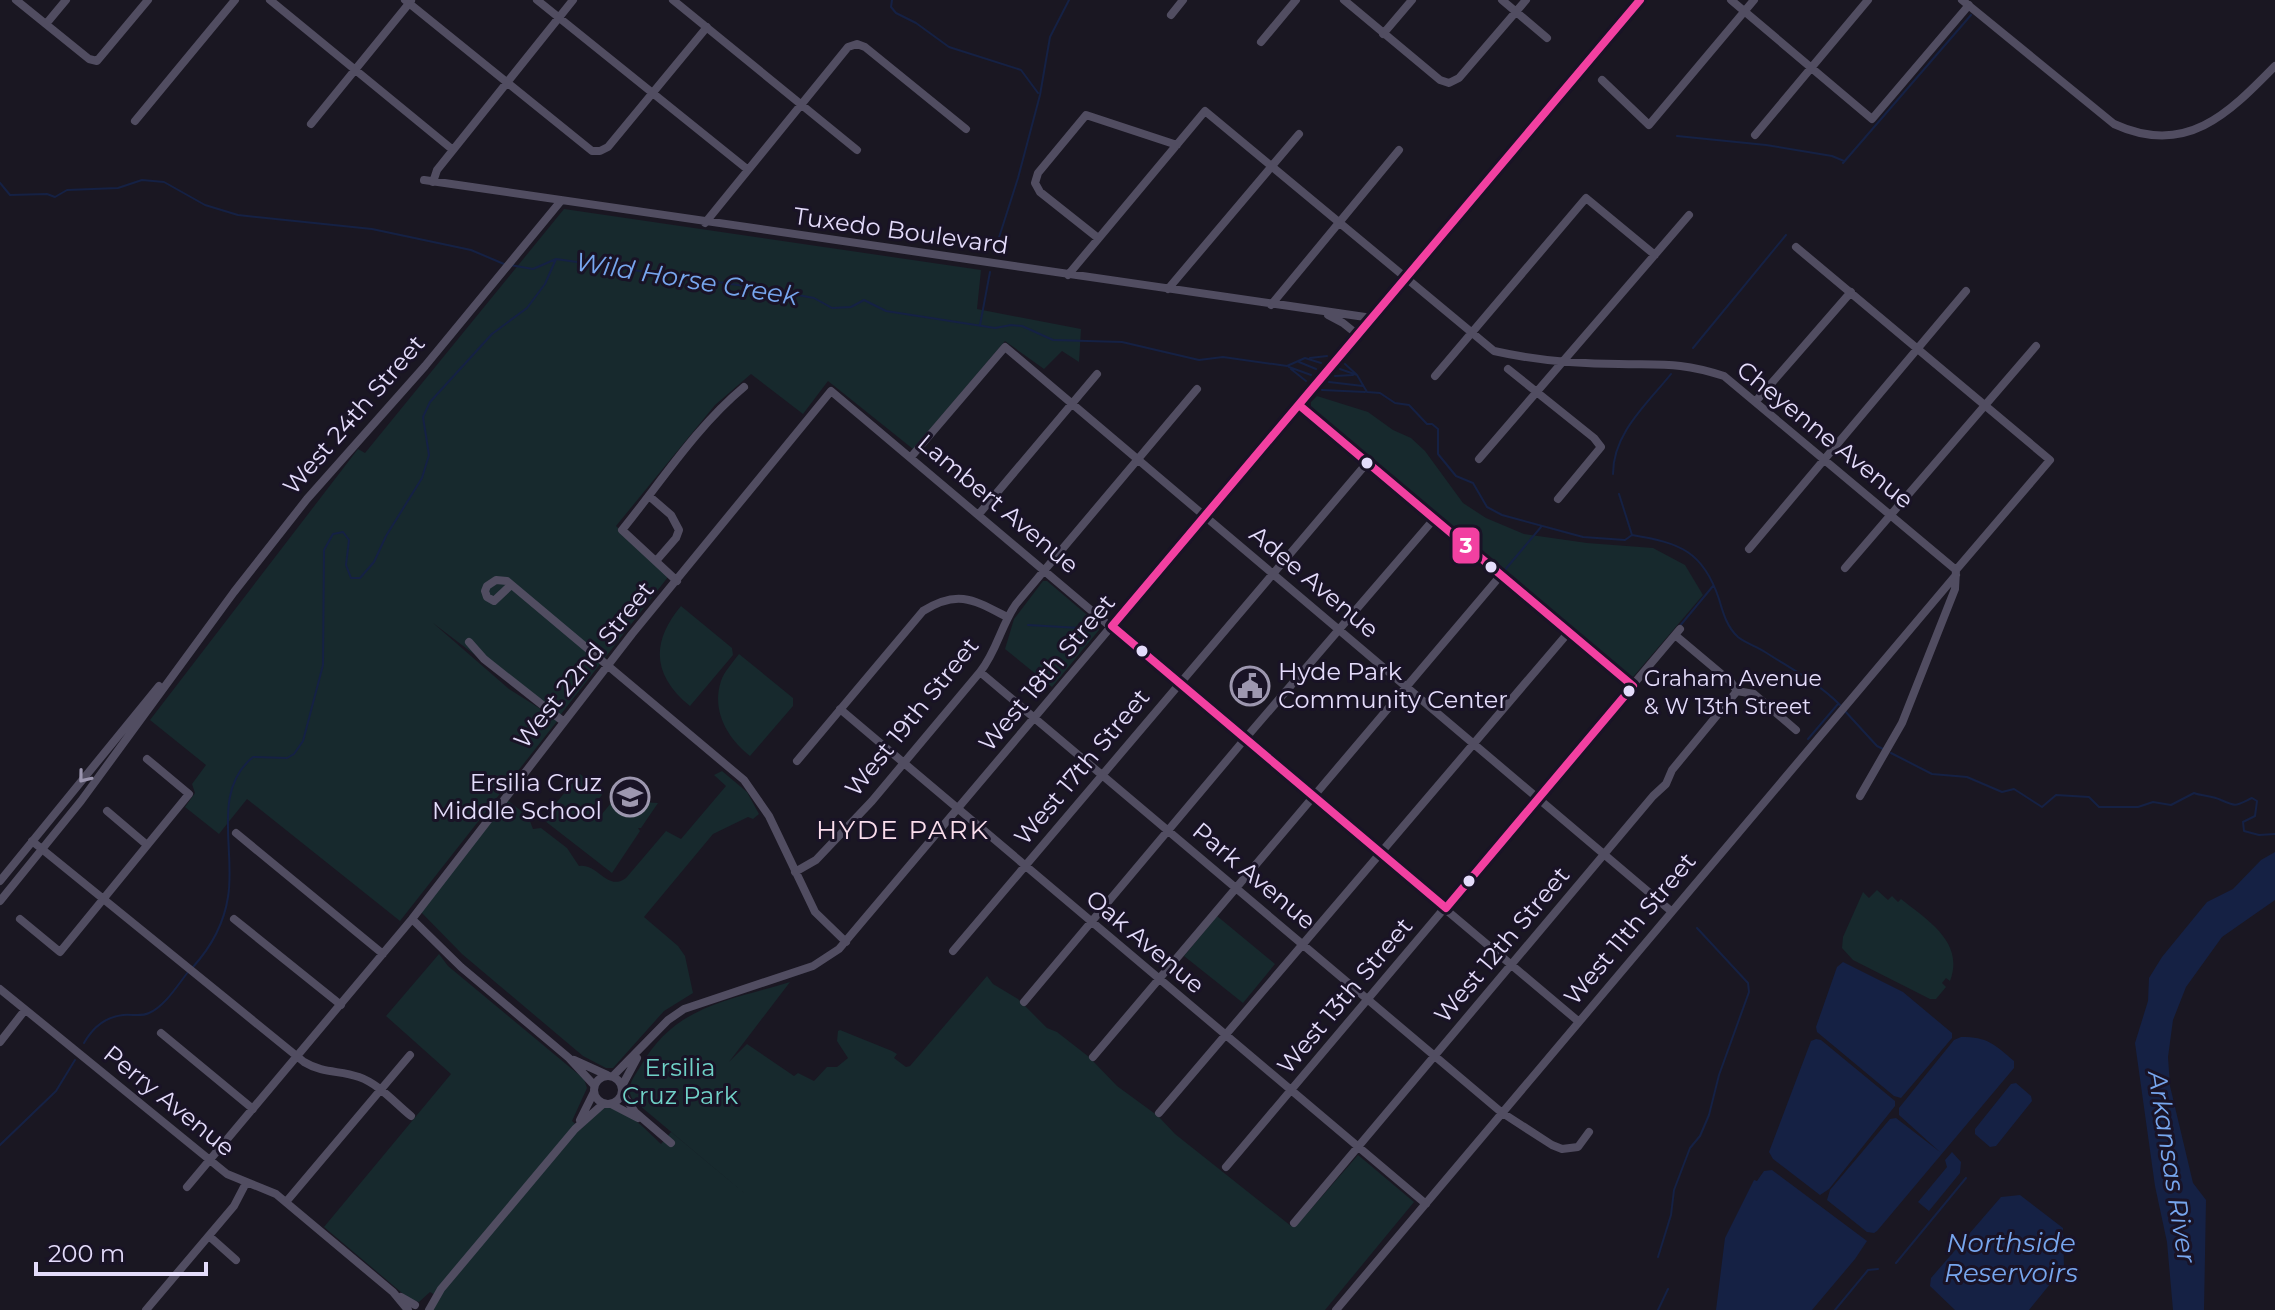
<svg xmlns="http://www.w3.org/2000/svg" width="2275" height="1310" viewBox="0 0 2275 1310" font-family="Montserrat,sans-serif">
  <style>
    .green { fill: #17292d }
    .water { fill: #152144 }
    .lines { fill: none; stroke-linecap: round; stroke-linejoin: round }
    .stream { stroke: #152144; stroke-width: 2 }
    .minor { stroke: #514d61; stroke-width: 8 }
    .bus-1-casing { stroke: #191326; stroke-width: 14 }
    .bus-1 { stroke: #f240a1; stroke-width: 8 }
    .oneway { stroke: #9a94ae }
    .bus-dot { fill: #e4dcfb; stroke: #191326; stroke-width: 3 }
    .labels { text-anchor: middle; stroke-width: 6; stroke-linejoin: round; paint-order: stroke }
    .bus-label { font-size: 22px; fill: #e4dcfb; stroke: #191326; text-anchor: start }
    .street-label { font-size: 24px; fill: #e4dcfb; stroke: #191326 }
    .poi-label { font-size: 24px; fill: #e4dcfb; stroke: #191326; text-anchor: start }
    .park-label { font-size: 24px; fill: #70d2c8; stroke: #191326 }
    .water-label { font-size: 26px; font-style: italic; fill: #77a6ee; stroke: #191326 }
    .neighbourhood-label { font-size: 26px; letter-spacing: 2px; fill: #fbdeec; stroke: #191326 }
    .line-badge { stroke: #191326; stroke-width: 3 }
    .badge-label { font-size: 22px; text-anchor: middle; font-weight: bold; fill: #fff }
  </style>
  <rect width="100%" height="100%" fill="#1a1722"/>
  <path class="green" d="M564,209L981,270L977,309L1081,329L1079,362L1062,351L1044,369L1005,341L913,449L828,381L803,414L751,374L715,405L616,526L668,577L558,718L433,623L509,689L558,720L400,921L247,799L219,834L185,807L195,793L192,784L206,765L150,720L358,449L365,453Z
    M1317,396L1368,412L1393,430L1411,438L1425,451L1463,503L1486,518L1524,534L1587,543L1653,548L1685,565L1703,595L1633,677L1628,676L1311,408V402Z
    M1043,581H1047L1099,625V630L1052,687L1005,649L1014,619Z
    M681,606L732,648L733,655L690,706C653,676 650,643 681,606Z
    M739,654L793,698V706L750,756C728,739 711,711 721,681C724,672 733,662 739,654Z
    M722,771L747,792L759,814L753,819L748,817L713,834L644,917L678,946L685,956L693,993L664,1011L613,1068H606L583,1056L462,954L420,911L507,800L528,816L533,829L541,828L567,848L579,866C598,863 607,892 626,878L666,831L681,839L726,786L714,775Z
    M580,774L600,790L602,795L593,806L602,814L611,803L629,817L641,802L658,803L641,828H638L640,831L612,873L545,821L547,814Z
    M1877,890L1888,900L1892,896L1898,902L1901,899C1927,920 1965,942 1950,981L1946,978L1942,983L1946,987L1936,999H1930L1853,960L1842,948L1843,937L1863,892L1869,898Z
    M1217,916L1275,964L1243,1003L1184,956Z
    M439,954L448,966L584,1079L587,1088L572,1121L581,1129L603,1107C626,1107 645,1129 661,1144L671,1132L749,1197L633,1100C625,1087 633,1079 640,1067C675,1005 728,1001 790,982L729,1062L747,1044L794,1076L798,1073L814,1081L827,1067H837L848,1058L837,1041L838,1031L840,1030L892,1051L897,1054L894,1058L906,1067L910,1066L987,976L993,984L1018,999L1047,1028L1057,1032L1089,1057L1117,1086L1158,1116L1175,1134L1291,1226L1297,1225L1358,1155L1414,1202L1325,1310H432L440,1298L430,1292L419,1302L408,1298L324,1227L451,1074L386,1016Z"/>
  <path class="water" d="M2275,852V900L2222,937L2186,987L2173,1020L2168,1057L2170,1086L2193,1183L2206,1200L2204,1310H2173L2167,1242L2155,1186L2135,1043L2148,1001L2149,978L2162,957L2207,902L2233,889L2261,860Z
    M1843,962L1903,992L1952,1033V1038L1901,1098L1894,1096L1817,1032L1816,1027L1837,967Z
    M1961,1037C1988,1037 1994,1044 2014,1061V1068L1877,1231L1874,1233L1867,1232L1827,1200L1830,1190L1890,1119L1896,1118L1940,1152L1899,1115V1108L1954,1040Z
    M1816,1039L1821,1040L1895,1101V1106L1829,1189L1820,1195L1773,1159L1769,1152L1811,1041Z
    M2016,1083L2031,1096L2032,1101L1996,1146L1990,1147L1975,1134V1129L2011,1084Z
    M1952,1152L1961,1162L1960,1173L1929,1211L1918,1202L1947,1167L1945,1160Z
    M1772,1170L1867,1241L1855,1259L1812,1310H1716L1725,1238L1754,1180L1757,1181L1764,1171Z
    M2020,1195L2063,1228L2064,1267L2029,1310H1955L1930,1286L1931,1278L2001,1197Z"/>
  <g class="lines">
    <path class="stream" d="M892,0L891,7L896,13L916,23L949,47L1021,70L1038,93
      M1677,136L1766,145L1832,156L1844,161
      M1843,163L1971,15
      M0,183L10,195L47,194L55,197L67,190L118,188L142,180L164,182L205,205L238,215L372,229L471,250L504,264
      M995,250L1018,178L1040,95L1050,37L1069,0
      M510,265L533,269L556,259L759,288L814,298L832,308L851,307L864,300L886,311L995,328L1011,325L1022,326L1053,340L1122,342L1199,360L1223,357L1287,366L1305,358L1321,363
      M980,325L990,272
      M1693,348L1786,235
      M1310,358L1327,356
      M1299,362L1316,369
      M1345,364L1356,374
      M1289,367L1311,375
      M1291,369L1306,381
      M1340,369L1357,375L1367,392L1380,393L1395,403L1409,405L1427,424H1432L1438,429V454L1456,476L1473,483L1487,507L1502,515L1583,537L1625,540L1632,535C1680,543 1703,551 1719,599C1723,613 1727,627 1738,637C1747,644 1756,646 1765,652C1790,668 1820,684 1840,705
      M1335,376L1353,375
      M1329,382L1363,386
      M1322,390L1365,392
      M1613,474C1613,433 1647,404 1671,374
      M1619,494L1632,535
      M1504,571L1541,527
      M1028,625L1080,628
      M1679,627L1713,586
      M1844,710L1877,746L1885,750
      M1808,739L1838,704
      M1891,753L1932,774L1967,777L2002,792L2014,789L2042,807L2056,795L2089,797L2099,807H2138L2153,802L2171,805L2194,793C2202,796 2213,796 2221,800C2237,807 2235,806 2252,798L2257,801L2255,816L2243,822L2244,831L2259,835L2275,834
      M193,967C211,947 224,923 228,897C236,851 211,791 253,757L287,758L294,754L303,741L323,665L324,550L333,534L343,532L349,540L346,565L351,578H360L374,562L386,536L422,478L429,455L423,417L430,402L492,334L527,308L545,284L556,259
      M84,1043C93,1027 105,1017 123,1015C132,1014 141,1017 149,1013C165,1006 177,986 188,972
      M0,1145L56,1091L75,1060
      M1658,1257L1671,1215L1674,1190L1690,1148L1700,1136L1709,1115L1719,1075L1749,992L1748,983L1697,928
      M1896,1263L1966,1178
      M1658,1310L1668,1289
      M1835,1310L1868,1270L1878,1269"/>
    <path class="minor" d="M16,0L89,59L97,61L148,0
      M270,0L453,150
      M405,0L592,151H600L608,147L707,27
      M537,0L747,169
      M673,0L857,150
      M1344,0L1440,80L1449,83L1459,78L1526,0
      M1502,0L1547,38
      M1731,0L1872,119L1969,5
      M1962,0L2114,124C2186,157 2228,114 2275,66
      M1171,15L1183,0
      M46,24L66,0
      M1383,34L1412,0
      M1261,42L1296,0
      M1602,80L1649,125L1754,0
      M135,121L235,0
      M311,124L411,1
      M1755,135L1868,0
      M424,180L1372,318
      M433,182L437,170L573,0
      M705,223L848,47L857,44L865,47L966,129
      M1098,238L1040,192L1035,183L1038,173L1086,115L1177,145
      M1796,247L2050,460L1956,570L1955,589L1902,723L1860,796
      M1068,275L1205,111L1494,351C1534,360 1578,364 1619,364C1663,365 1681,362 1724,376L1956,570
      M1168,289L1299,134
      M1271,305L1399,150
      M1328,315L1343,323L1358,335
      M1508,369L1594,438L1601,447L1558,499
      M1435,376L1586,198L1655,255
      M1756,401L1851,292
      M1299,405L1633,686
      M911,457L1005,347L1671,911
      M1479,459L1689,215
      M649,496L671,515L679,530L676,538L656,561
      M979,514L1097,374
      M1749,549L1966,291
      M1845,568L2036,346
      M677,581L622,530C661,482 697,426 744,387
      M511,585L494,601L487,597L485,591L487,586L496,580L507,581L744,780L769,816L815,912L846,942
      M1675,635L1731,682L1737,691L1754,694L1796,730
      M469,642L484,659L564,722
      M980,672L1501,1112L1552,1145L1562,1149L1578,1147L1589,1132
      M840,709L1426,1204
      M797,761L923,611C958,589 974,600 1007,617
      M107,811L147,845
      M236,833L383,954
      M32,841L304,1062C324,1074 339,1070 359,1077C379,1084 395,1103 411,1116
      M795,872L816,860L872,801L980,672C997,651 1001,625 1016,604L1197,389
      M0,881L159,686
      M0,901L81,801L234,592L307,499L425,366L560,202
      M20,919L60,952L189,794L147,759
      M234,919L341,1005
      M412,919L461,967L569,1058L594,1085
      M953,951L1367,463
      M0,989L227,1174L276,1194L393,1292L408,1310
      M1024,1002L1244,740L1434,519
      M161,1033L253,1109
      M0,1042L25,1010
      M1093,1057L1501,575
      M574,1060L607,1075
      M594 1090a14 14 0 1 1 28 0a14 14 0 1 1-28 0Z
      M613,1076L668,1020L684,1009L813,966L839,949L1640,0
      M622,1086L637,1058
      M622,1093L635,1112L671,1143
      M611,1104L638,1118
      M1159,1113L1568,633
      M580,1120L594,1092
      M1226,1167L1680,629
      M187,1187L412,919L632,634L831,391L1578,1021
      M286,1202L410,1055
      M1294,1223L1653,796L1666,784L1672,770L1737,691
      M209,1236L236,1260
      M401,1297L415,1305
      M146,1310L234,1206L246,1183
      M429,1310L441,1289L575,1129L603,1104
      M1336,1310L1956,575"/>
    <g class="bus-1-casing">
      <path id="bus-1" d="M1299,405L1633,686
        M1112,626L1640,0
        M1112,626L1446,908
        M1446,908L1633,686"/>
    </g>
    <use href="#bus-1" class="bus-1"/>
  </g>
  <defs><path id="oneway-chevron" d="M-2-3.5L2.5 0L-2 3.5" fill="none" stroke-width="1.6" stroke-linecap="round" stroke-linejoin="round" transform="scale(2)"/></defs>
  <use class="oneway" href="#oneway-chevron" transform="translate(84 777) rotate(129)"/>
  <defs>
    <g id="civic-ring" transform="scale(2)"><circle r="9.5" fill="#191326" stroke="#9d97af" stroke-width="1.5"/><path d="M-.6-6.5H3V-4.5H.6V-3L4-1V1h2V6H-6V1h2V-1L-.6-3ZM-1.2 2.5V6h2.4V2.5Z" fill="#9d97af"/></g>
    <g id="school-ring" transform="scale(2)"><circle r="9.5" fill="#191326" stroke="#9d97af" stroke-width="1.5"/><path d="M0-5L7-2L0 1L-7-2ZM-4 1L0 2.5L4 1V4Q0 6-4 4Z" fill="#9d97af"/></g>
  </defs>
  <g fill-rule="evenodd">
    <use href="#civic-ring" x="1250" y="686"/>
    <use href="#school-ring" x="630" y="797"/>
  </g>
  <g class="bus-dot">
    <circle cx="1367" cy="463" r="7"/>
    <circle cx="1491" cy="567" r="7"/>
    <circle cx="1142" cy="651" r="7"/>
    <circle cx="1629" cy="691" r="7"/>
    <circle cx="1469" cy="881" r="7"/>
  </g>
  <g class="labels">
    <g class="bus-label">
      <text x="1644" y="686">Graham Avenue<tspan x="1644" dy="28">&amp; W 13th Street</tspan></text>
    </g>
    <g class="street-label">
      <text transform="translate(901 231) rotate(8)" y="8">Tuxedo Boulevard</text>
      <text transform="translate(354 415) rotate(-49)" y="8">West 24th Street</text>
      <text transform="translate(1825 435) rotate(39)" y="8">Cheyenne Avenue</text>
      <text transform="translate(998 504) rotate(40)" y="8">Lambert Avenue</text>
      <text transform="translate(1314 582) rotate(40)" y="8">Adee Avenue</text>
      <text transform="translate(584 665) rotate(-51)" y="8">West 22nd Street</text>
      <text transform="translate(1047 673) rotate(-50)" y="8">West 18th Street</text>
      <text transform="translate(912 717) rotate(-51)" y="8">West 19th Street</text>
      <text transform="translate(1082 767) rotate(-50)" y="8">West 17th Street</text>
      <text transform="translate(1254 876) rotate(40)" y="8">Park Avenue</text>
      <text transform="translate(1630 929) rotate(-50)" y="8">West 11th Street</text>
      <text transform="translate(1145 942) rotate(40)" y="8">Oak Avenue</text>
      <text transform="translate(1502 945) rotate(-50)" y="8">West 12th Street</text>
      <text transform="translate(1345 996) rotate(-50)" y="8">West 13th Street</text>
      <text transform="translate(169 1101) rotate(39)" y="8">Perry Avenue</text>
    </g>
    <g class="poi-label">
      <text x="1278" y="680">Hyde Park<tspan x="1278" dy="28">Community Center</tspan></text>
      <text x="602" y="791" text-anchor="end">Ersilia Cruz<tspan x="602" dy="28">Middle School</tspan></text>
    </g>
    <g class="park-label">
      <text x="680" y="1076">Ersilia<tspan x="680" dy="28">Cruz Park</tspan></text>
    </g>
    <g class="water-label">
      <text transform="translate(687 279) rotate(9)" y="9">Wild Horse Creek</text>
      <text transform="translate(2172 1167) rotate(81)" y="9">Arkansas River</text>
      <text x="2011" y="1252">Northside<tspan x="2011" dy="30">Reservoirs</tspan></text>
    </g>
    <g class="neighbourhood-label">
      <text x="903" y="839">HYDE PARK</text>
    </g>
  </g>
  <rect class="line-badge" x="1451" y="526" width="30" height="39" rx="8" fill="#f240a1"/>
  <g class="badge-label">
    <text x="1466" y="553">3</text>
  </g>
  <path d="M36 1262v12h170v-12" fill="none" stroke="#e4dcfb" stroke-width="4"/>
  <text x="48" y="1262" font-size="24" fill="#e4dcfb" stroke="#191326" stroke-width="6" paint-order="stroke">200 m</text>
</svg>
